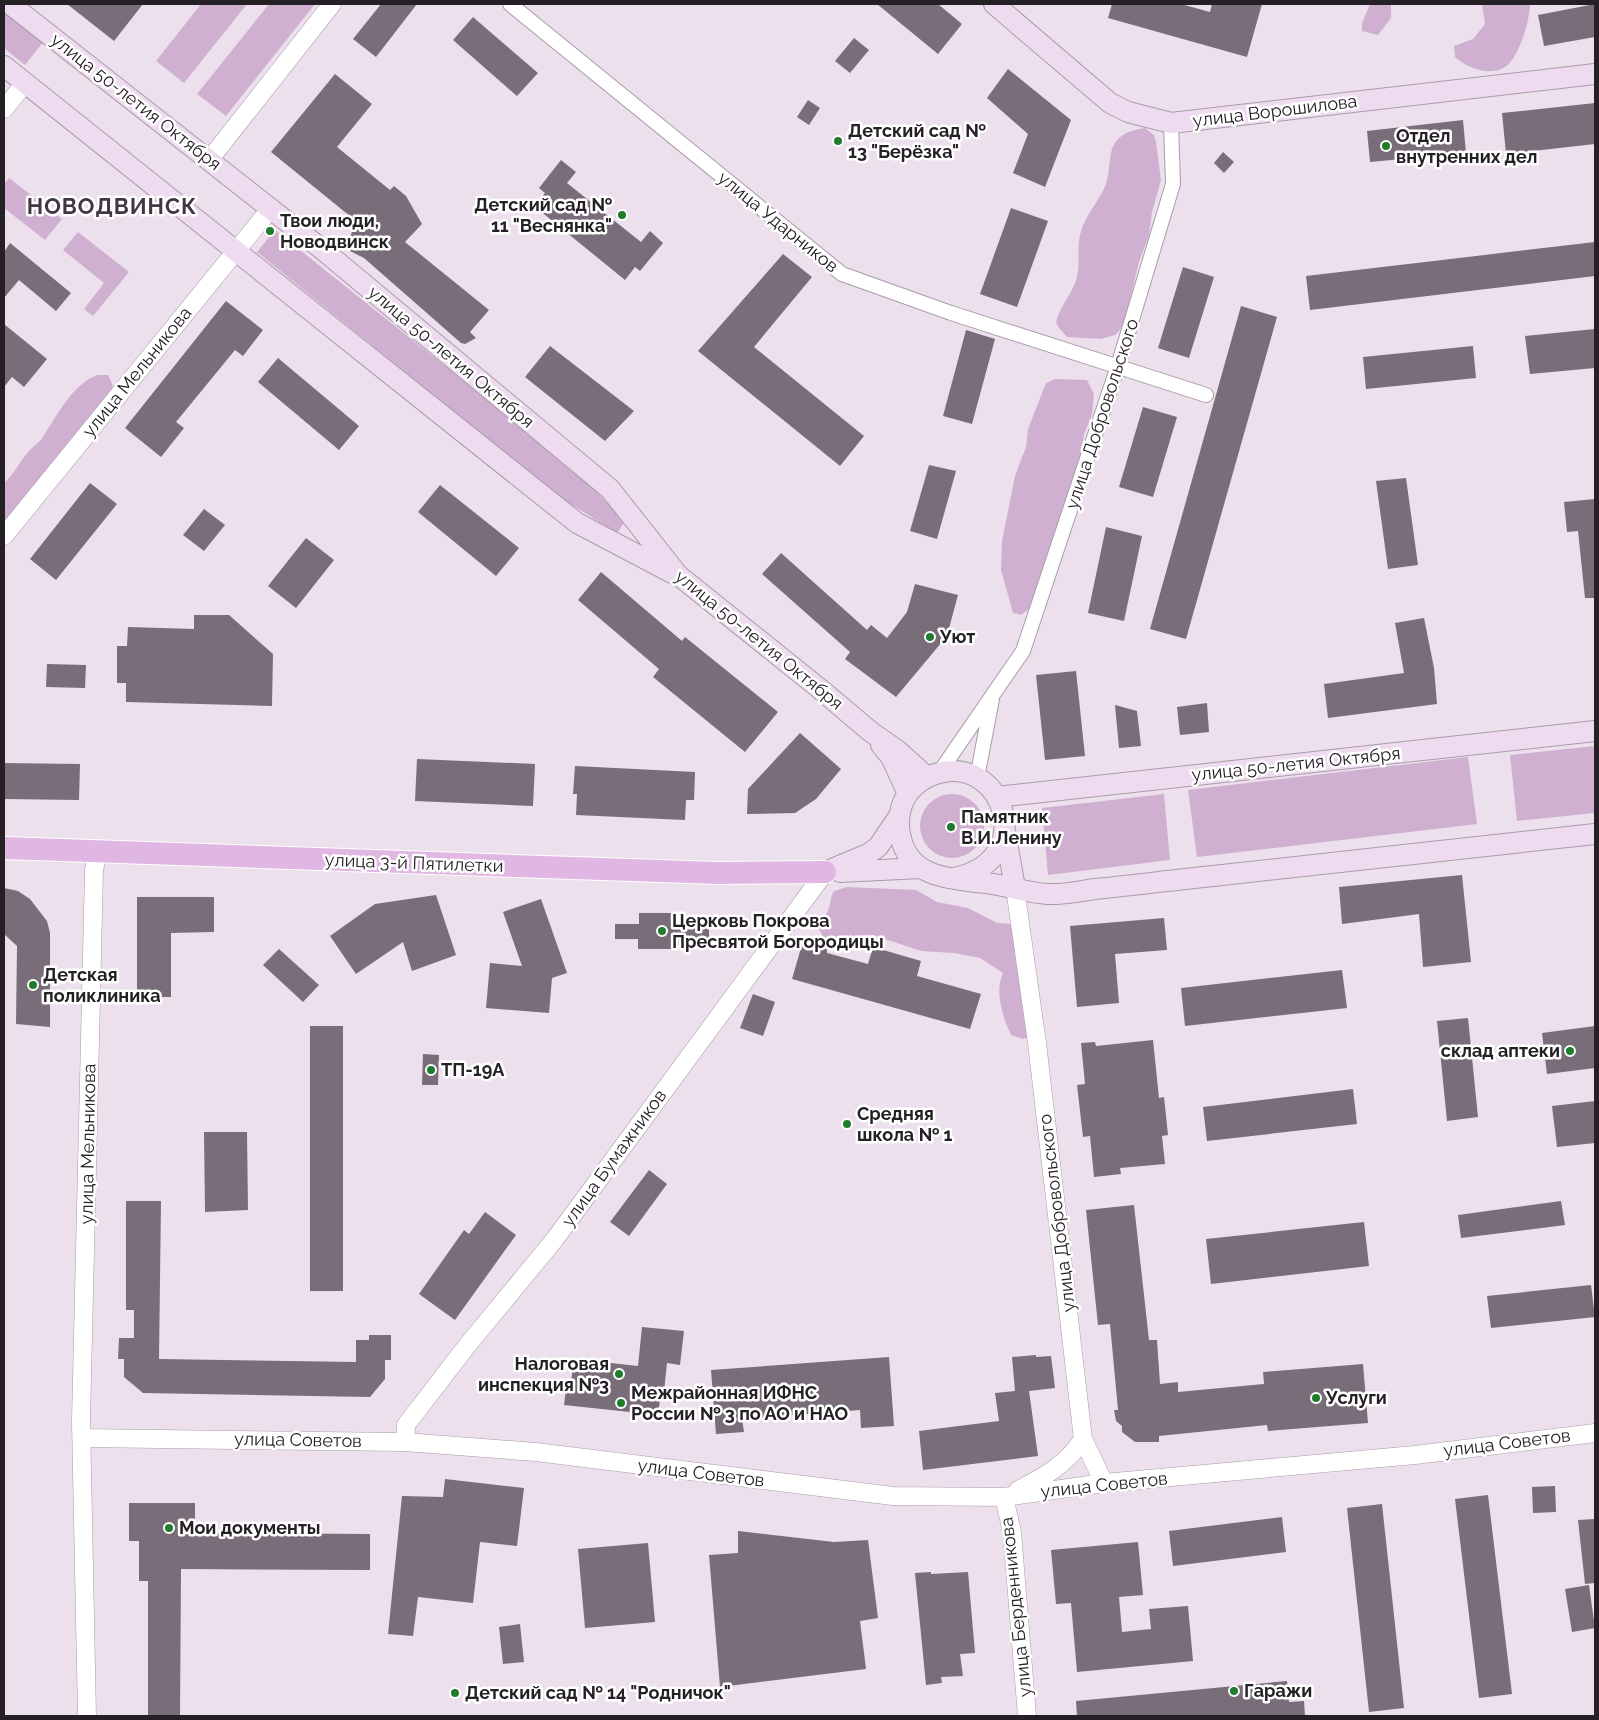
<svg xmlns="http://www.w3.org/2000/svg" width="1599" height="1720" viewBox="0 0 1599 1720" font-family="Raleway,sans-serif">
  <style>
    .green { fill: #d0b0d1 }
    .building { fill: #786d78 }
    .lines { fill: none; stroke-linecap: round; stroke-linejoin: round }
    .minor-casing { stroke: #a89ca8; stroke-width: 16 }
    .tertiary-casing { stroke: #a89ca8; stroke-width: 19 }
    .secondary-casing { stroke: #a89ca8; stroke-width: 22 }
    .primary-casing { stroke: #fff; stroke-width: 24 }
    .minor { stroke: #fff; stroke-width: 14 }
    .tertiary { stroke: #fff; stroke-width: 18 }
    .secondary { stroke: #efdbf0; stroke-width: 20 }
    .primary { stroke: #e0b7e2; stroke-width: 22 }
    .poi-dot { fill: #1f7c2c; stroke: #fff; stroke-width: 2 }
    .labels { text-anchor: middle; stroke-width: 5; stroke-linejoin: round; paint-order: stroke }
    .street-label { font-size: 18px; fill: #252025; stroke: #fff }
    .poi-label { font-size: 18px; font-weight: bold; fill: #252025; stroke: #fff; text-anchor: start }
    .district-label { font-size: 22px; font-weight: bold; letter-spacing: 1px; fill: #413741; stroke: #fff }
  </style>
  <rect width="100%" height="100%" fill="#ede0ed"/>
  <path class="green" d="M201,4H247L184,83L156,61Z
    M269,4H315L226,116L197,94Z
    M1370,4H1391V18L1378,35L1362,31V23Z
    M1482,4H1530C1530,19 1519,59 1505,67C1490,77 1467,68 1455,57L1454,46L1473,39L1485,24Z
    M4,9L44,41L25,65L4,48Z
    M1145,128L1154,135L1156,142L1161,180L1152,212L1149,235L1139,262L1126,316L1120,330L1115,335L1101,339L1067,337L1059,328L1056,322C1060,306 1073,293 1077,277C1080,263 1077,248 1080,235C1084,218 1095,206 1103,191C1117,165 1097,135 1145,128Z
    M9,178L62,219L45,240L4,208V184Z
    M275,230L580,474L625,522L617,533L559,497L257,252Z
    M78,232L129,272L93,316L84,309L104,283L63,250Z
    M97,375H108L113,386L104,404L78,437L50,465L4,527V483C14,474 19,463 28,452C33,446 40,443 44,435C58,414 73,384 97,375Z
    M1055,379L1087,380L1094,394L1092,415L1084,434L1081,456L1034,600L1029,609L1021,615L1013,613L1001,570L1002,541L1015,476L1026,447L1028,429L1046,383Z
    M1595,746V813L1517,821L1510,755Z
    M1468,757L1477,824L1197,857L1188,790Z
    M920 826a32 32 0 1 1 64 0a32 32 0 1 1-64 0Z
    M1164,794L1170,860L1048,875L1042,808Z
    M847,887L916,890L937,902L968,908L997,923L1012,924L1029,1037L1023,1039L1011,1035C1003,1017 994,992 1003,973L980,958L954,953L921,951L873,935L853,936L842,943L829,942L824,939L818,927C820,920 827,915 829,908C831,902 830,897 834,891Z"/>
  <path class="building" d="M67,4H143L114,41Z
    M381,4H417L376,57L353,39Z
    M877,4H938L962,24L938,54Z
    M1112,4H1181L1210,12L1212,4H1262L1247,57L1108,18Z
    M1595,4V37L1544,46L1538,15Z
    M473,17L538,73L517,96L453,40Z
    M854,38L869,50L850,73L835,61Z
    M1008,69L1071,120L1045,187L1013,173L1028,134L987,98Z
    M335,74L372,104L337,147L390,190L394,186L406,196L422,224L405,242L489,310L470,332L476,338L465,344L461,343L364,258L350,251L349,240L356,221L271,152Z
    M808,100L820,108L809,125L797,117Z
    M1595,103V144L1506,154L1502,113Z
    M1463,120L1466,153L1370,162L1367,131Z
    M1223,152L1234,162L1224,173L1214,163Z
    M561,160L576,172L567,183L641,242L650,231L663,243L640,271L635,267L625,280L534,206L545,193L539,188Z
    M1011,208L1048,221L1017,307L980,294Z
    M1595,242V276L1310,310L1306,276Z
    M10,243L71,293L56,311L19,280L4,298V252Z
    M783,254L812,277L754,347L864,436L840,466L698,351Z
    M1183,267L1214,277L1189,358L1158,348Z
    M226,301L263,330L243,356L235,350L176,422L184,428L161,457L125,428Z
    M1241,306L1277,317L1186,639L1150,629Z
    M4,324L47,359L24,387L12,377L4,387Z
    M1595,329V368L1530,374L1525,336Z
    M966,330L995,339L972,424L943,416Z
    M550,346L634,411L605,441L525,377Z
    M1473,346L1476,378L1366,389L1363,357Z
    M278,358L359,426L339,450L258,382Z
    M1143,407L1177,417L1153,497L1119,487Z
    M929,465L956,471L937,539L910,531Z
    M1406,478L1418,565L1388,569L1376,481Z
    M90,483L117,504L56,580L30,559Z
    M440,485L519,548L496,576L418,512Z
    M1595,499V598H1585L1578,531L1567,532L1564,502Z
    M204,509L225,525L204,551L183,535Z
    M1106,527L1142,536L1124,621L1088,613Z
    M306,538L334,560L296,608L268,586Z
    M781,553L867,630L871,625L887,638L907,612L915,584L958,595L947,636L896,697L845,659L850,652L762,574Z
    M601,572L682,641L685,637L778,712L745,752L653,677L659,669L578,600Z
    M194,615H229L273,654L272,706L126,702V683H117V646H127L128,627L194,629Z
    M1424,618L1434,668L1437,704L1328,718L1324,684L1404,673L1395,623Z
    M47,664L86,665L85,688L46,687Z
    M1076,671L1085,756L1045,760L1036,675Z
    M1207,703L1209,732L1180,735L1177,707Z
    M1115,705L1137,711L1141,746L1119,748Z
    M800,733L841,769L816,799L795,813L747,814L748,789Z
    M417,759L535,764L533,806L415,801Z
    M4,763L80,764L79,800L4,799Z
    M575,766L695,772L694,800H686L685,820L576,815L577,794H573Z
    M1462,875L1471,962L1423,967L1419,914L1342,924L1339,887Z
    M4,888L18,891L30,899L47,921L50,933V1027L16,1024L17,946L4,934Z
    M436,895L456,955L412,971L403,942L356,974L330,936L375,904Z
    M137,897H214V932L171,933V997H137Z
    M541,899L567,973L552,978L549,1013L486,1008L490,963L522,966L503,912Z
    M639,913H677V920H709V945H677V949H638V939H615V924H639Z
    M1164,918L1167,950L1115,954L1119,1003L1077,1007L1070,926Z
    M803,941L827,947V953L868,964L873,947L921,961L917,976L981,994L970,1029L792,979Z
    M279,949L319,985L303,1002L263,965Z
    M1342,970L1347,1008L1185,1026L1181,988Z
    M753,994L775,1002L763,1036L740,1028Z
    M1468,1018L1478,1117L1447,1121L1437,1021Z
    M310,1026H343V1291H310Z
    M1595,1026V1068L1547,1074L1542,1033Z
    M1153,1040L1159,1098L1164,1097L1168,1135L1162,1136L1165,1164L1120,1168L1121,1174L1094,1177L1090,1136L1083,1137L1077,1085L1085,1084L1081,1043L1095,1042L1096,1046Z
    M423,1054L439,1055L438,1085H422Z
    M1353,1089L1357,1124L1207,1141L1203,1107Z
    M1595,1101V1143L1557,1147L1552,1106Z
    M204,1132H247L248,1210L205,1212Z
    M649,1170L667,1184L629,1236L610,1222Z
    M126,1201H161L159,1359L356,1362V1340H369V1335H391V1360H385V1379L370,1397L143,1393L124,1377V1359H118L119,1338H134V1310H126Z
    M1561,1201L1565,1225L1461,1238L1458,1215Z
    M1134,1205L1149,1340H1157L1160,1384L1178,1382V1392L1264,1384L1263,1372L1363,1364L1368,1423L1268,1431L1267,1425L1159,1436V1442H1135L1122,1432V1426L1116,1421L1114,1410H1118L1110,1324L1098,1325L1086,1210Z
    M485,1212L516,1235L455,1320L419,1294L464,1230L469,1234Z
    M1364,1222L1369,1266L1211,1284L1206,1239Z
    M1591,1285L1595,1317L1491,1328L1487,1296Z
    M642,1327L684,1331L680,1365L667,1363L663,1401L660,1400L658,1415L564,1405L567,1382H571L574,1359L638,1366Z
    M1036,1355V1357L1051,1356L1055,1388L1029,1391L1038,1456L923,1470L919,1431L999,1421L995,1393L1015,1391L1012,1357Z
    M889,1357L894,1426L861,1428L860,1410L742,1419L744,1432L716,1434L711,1370Z
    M445,1479L524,1488L517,1546L480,1542L473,1603L418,1597L413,1636L388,1634L402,1496L443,1497Z
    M1555,1486L1556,1512L1533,1513L1532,1487Z
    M1488,1495L1512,1694L1479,1698L1455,1499Z
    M129,1503H195V1533L370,1534V1570L181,1569L180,1716H148V1581H139V1541H129Z
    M1382,1504L1404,1708L1369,1712L1347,1508Z
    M1282,1517L1286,1552L1173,1566L1169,1531Z
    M1595,1519V1583L1585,1584L1578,1520Z
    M738,1531L834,1542L868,1540L878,1618L860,1621L866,1669L720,1687L709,1555L738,1553Z
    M1138,1542L1143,1595L1119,1597L1122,1632L1151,1629L1149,1609L1188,1606L1193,1661L1077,1672L1071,1603L1056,1604L1051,1550Z
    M648,1543L655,1622L585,1628L578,1549Z
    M931,1572V1574L968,1572L975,1653L960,1654L963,1676L941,1677L942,1683L926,1685L915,1573Z
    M1589,1585L1595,1628L1572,1632L1565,1589Z
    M520,1624L524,1662L503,1664L499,1627Z
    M1287,1681L1289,1702L1304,1701L1305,1716H1077L1076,1701Z"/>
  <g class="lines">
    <g class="minor-casing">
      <path id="minor" d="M510,4L842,274L951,313L1206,395
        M939,773L1023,651L1118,366L1173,184L1171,123
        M977,778L992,699"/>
    </g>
    <g class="tertiary-casing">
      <path id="tertiary" d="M4,109L25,83
        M210,159L332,4
        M4,536L271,208
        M1015,888L1037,1043L1083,1439C1068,1463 1043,1478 1018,1490
        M82,1438L405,1442L536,1452L893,1496L1004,1497L1104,1483L1415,1455L1595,1433
        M1083,1439L1104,1483
        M405,1442L406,1425L466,1347L555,1239L825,872
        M1004,1497L1012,1532L1027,1716
        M87,1716L81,1421L94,870L98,851"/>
    </g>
    <g class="secondary-casing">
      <path id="secondary" d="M10,4L323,250L610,489L678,575L820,689L871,732L897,750L927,777
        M994,4L1110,103L1128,112L1171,123L1595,74
        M4,66L577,523L672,573
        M881,745L891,757L908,794
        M997,797L1595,731
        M1005,831L1015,888
        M825,872L868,854L878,847L899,816
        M840,872L921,868
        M953,878C1039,862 1005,756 939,773C922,777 906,790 901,808C898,819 898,830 902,842C913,881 960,879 993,884C1011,887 1029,893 1047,894C1062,895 1080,891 1095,889C1135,885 1174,880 1213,876C1340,862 1468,848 1595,834"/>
    </g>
    <g class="primary-casing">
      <path id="primary" d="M4,848L717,873L825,872"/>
    </g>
    <use href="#minor" class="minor"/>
    <use href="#tertiary" class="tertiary"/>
    <use href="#secondary" class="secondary"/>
    <use href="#primary" class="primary"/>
  </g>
  <g class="poi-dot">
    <circle cx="838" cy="141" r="5"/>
    <circle cx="1386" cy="146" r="5"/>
    <circle cx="622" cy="215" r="5"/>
    <circle cx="270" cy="231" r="5"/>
    <circle cx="930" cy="637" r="5"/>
    <circle cx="951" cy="827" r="5"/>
    <circle cx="662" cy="931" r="5"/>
    <circle cx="33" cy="985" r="5"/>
    <circle cx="1570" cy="1051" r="5"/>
    <circle cx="431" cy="1070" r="5"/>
    <circle cx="847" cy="1124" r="5"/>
    <circle cx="619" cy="1374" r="5"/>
    <circle cx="1316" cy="1398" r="5"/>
    <circle cx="621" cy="1403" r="5"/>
    <circle cx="169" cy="1528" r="5"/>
    <circle cx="1234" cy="1691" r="5"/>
    <circle cx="455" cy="1693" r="5"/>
  </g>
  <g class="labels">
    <g class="street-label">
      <text transform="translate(136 102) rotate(38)" y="6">улица 50-летия Октября</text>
      <text transform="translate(1275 111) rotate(-7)" y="6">улица Ворошилова</text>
      <text transform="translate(778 222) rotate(39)" y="6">улица Ударников</text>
      <text transform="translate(451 357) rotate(40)" y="6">улица 50-летия Октября</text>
      <text transform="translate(137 372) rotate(-51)" y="6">улица Мельникова</text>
      <text transform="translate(1102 414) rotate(-72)" y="6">улица Добровольского</text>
      <text transform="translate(759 640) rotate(39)" y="6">улица 50-летия Октября</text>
      <text transform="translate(1296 764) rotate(-6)" y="6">улица 50-летия Октября</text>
      <text transform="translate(414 863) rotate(2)" y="6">улица 3-й Пятилетки</text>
      <text transform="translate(88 1144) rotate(-89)" y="6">улица Мельникова</text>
      <text transform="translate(614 1158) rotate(-54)" y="6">улица Бумажников</text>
      <text transform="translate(1057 1213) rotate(-97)" y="6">улица Добровольского</text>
      <text transform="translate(298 1440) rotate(1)" y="6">улица Советов</text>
      <text transform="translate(1507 1443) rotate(-7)" y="6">улица Советов</text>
      <text transform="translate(701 1473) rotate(7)" y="6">улица Советов</text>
      <text transform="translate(1104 1485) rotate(-6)" y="6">улица Советов</text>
      <text transform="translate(1016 1607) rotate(-96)" y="6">улица Берденникова</text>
    </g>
    <g class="poi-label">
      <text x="848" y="137">Детский сад №<tspan x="848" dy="21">13 "Берёзка"</tspan></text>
      <text x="1396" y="142">Отдел<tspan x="1396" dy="21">внутренних дел</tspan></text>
      <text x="612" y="211" text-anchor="end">Детский сад №<tspan x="612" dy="21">11 "Веснянка"</tspan></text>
      <text x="280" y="227">Твои люди,<tspan x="280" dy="21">Новодвинск</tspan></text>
      <text x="940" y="643">Уют</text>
      <text x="961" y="823">Памятник<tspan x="961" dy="21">В.И.Ленину</tspan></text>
      <text x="672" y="927">Церковь Покрова<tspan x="672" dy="21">Пресвятой Богородицы</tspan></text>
      <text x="43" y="981">Детская<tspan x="43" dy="21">поликлиника</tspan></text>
      <text x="1560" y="1057" text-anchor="end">склад аптеки</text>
      <text x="441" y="1076">ТП-19А</text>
      <text x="857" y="1120">Средняя<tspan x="857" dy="21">школа № 1</tspan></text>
      <text x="609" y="1370" text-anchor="end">Налоговая<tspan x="609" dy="21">инспекция №3</tspan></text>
      <text x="631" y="1399">Межрайонная ИФНС<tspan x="631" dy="21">России № 3 по АО и НАО</tspan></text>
      <text x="1326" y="1404">Услуги</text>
      <text x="179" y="1534">Мои документы</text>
      <text x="1244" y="1697">Гаражи</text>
      <text x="465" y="1699">Детский сад № 14 "Родничок"</text>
    </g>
    <g class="district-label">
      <text x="112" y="214">НОВОДВИНСК</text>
    </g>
  </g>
  <rect width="1599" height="1720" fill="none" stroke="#252025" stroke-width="10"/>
</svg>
